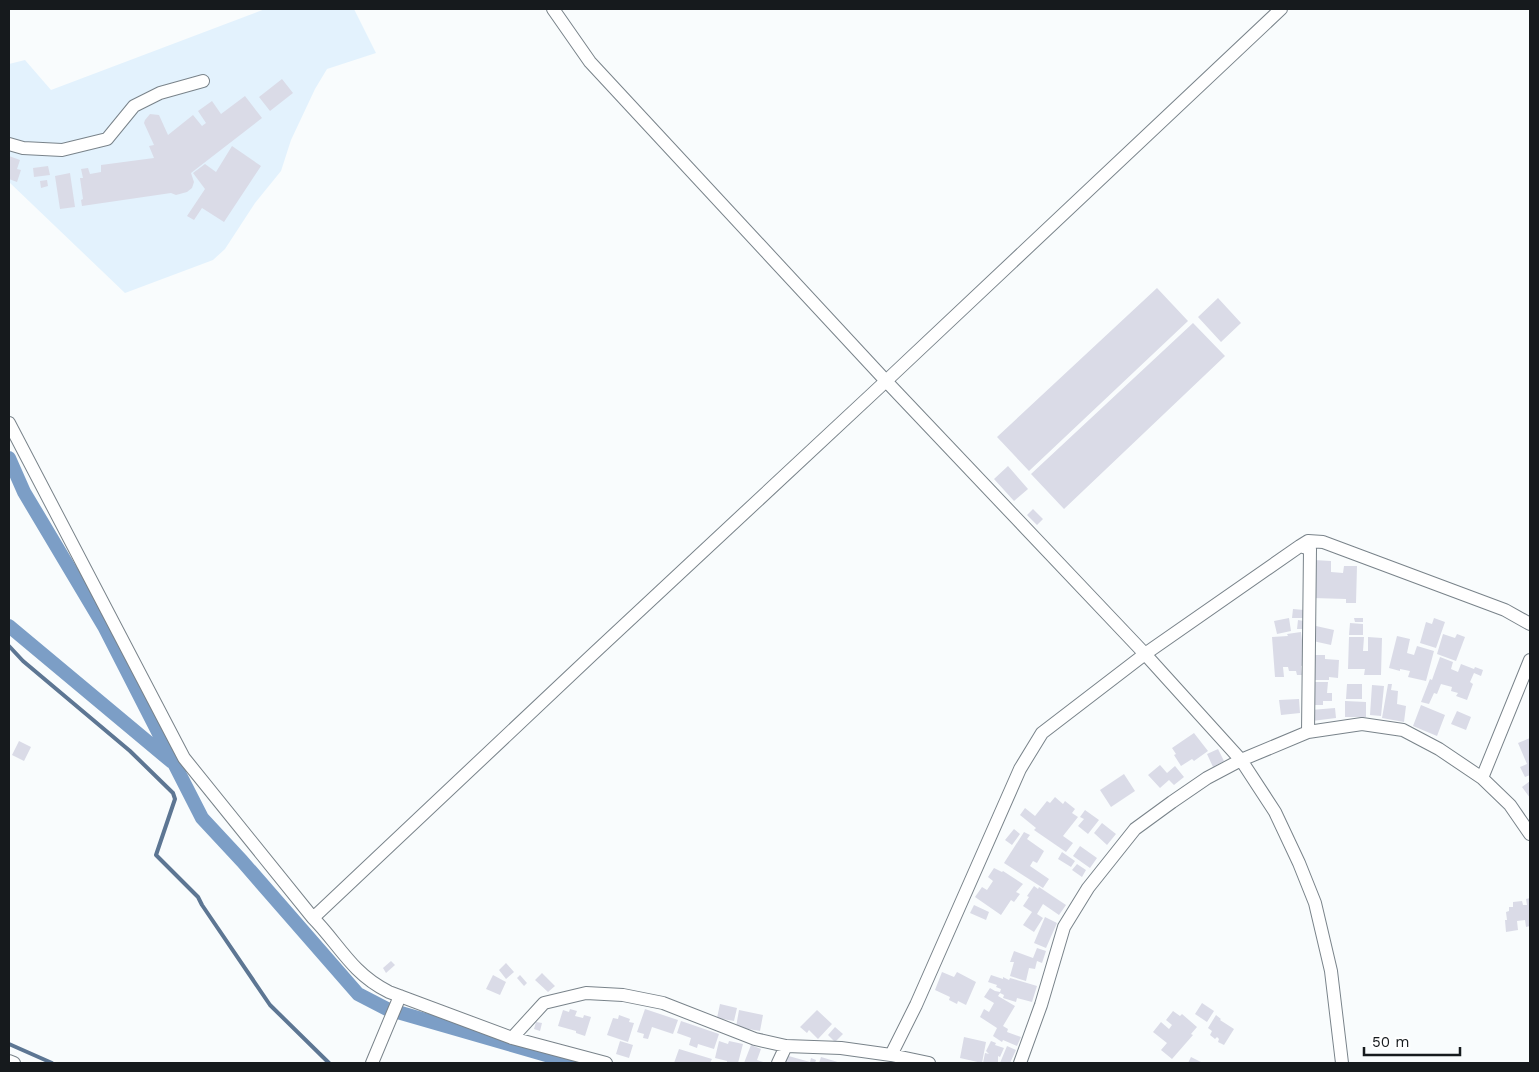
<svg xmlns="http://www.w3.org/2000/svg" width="1539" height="1072" viewBox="0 0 1539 1072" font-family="'Work Sans',sans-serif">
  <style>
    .built { fill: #e3f2fd }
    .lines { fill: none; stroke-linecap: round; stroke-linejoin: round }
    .stream { stroke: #5d7693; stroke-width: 4 }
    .canal { stroke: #7c9ec6; stroke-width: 14 }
    .building { fill: #dadbe7 }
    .minor-casing { stroke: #79838a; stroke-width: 14 }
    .minor { stroke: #fff; stroke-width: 12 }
  </style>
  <rect width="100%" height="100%" fill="#f9fcfd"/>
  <path class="built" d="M265,9H354L376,53L327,69L315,89L291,140L281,171L255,203L225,249L213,260L125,293L9,182V64L25,60L51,90Z"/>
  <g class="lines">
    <path class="stream" d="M9,646L23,661L130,751L173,793L175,799L156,855L198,897L202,905L270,1005L329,1063
      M9,1044L52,1063"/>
    <path class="canal" d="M9,458L24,492L105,628L202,818L242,861L358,994L387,1009L574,1063
      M9,626L172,762"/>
  </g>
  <path class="building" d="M282,79L293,93L270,111L259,97Z
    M245,96L262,118L191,173L194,182L192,188L187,192L176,195L171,193L82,206L81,200L83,199L80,178H83L81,169L88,168L90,174L101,172V165L154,158L149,146L154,145L144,123L145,120L150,114L159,115L168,135L193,115L202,126L206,123L198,111L212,101L221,114Z
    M232,146L261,166L224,222L202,208L194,220L187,216L205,189L193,173L205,164L216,172Z
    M9,156L20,160L17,169L21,170L17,182L9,179Z
    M48,166L50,175L34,177L33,168Z
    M70,173L75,207L60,209L55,176Z
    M47,180L48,186L41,188L40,181Z
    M1157,288L1188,321L1029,471L997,437Z
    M1218,298L1241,323L1221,342L1198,317Z
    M1193,323L1225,356L1064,509L1031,474Z
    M1008,466L1028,489L1014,501L994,479Z
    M1033,509L1043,519L1037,525L1027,515Z
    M1314,560L1331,561V572L1343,573L1344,566H1357L1356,603H1346V599L1313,598Z
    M1293,609L1304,610V618H1292Z
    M1289,618L1291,631L1277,634L1274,621Z
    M1354,618H1363V622H1355Z
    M1434,618L1445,622L1436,648L1420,643L1426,622L1432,624Z
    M1298,620L1304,621V629H1297Z
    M1350,623L1363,624V635H1349Z
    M1316,626L1334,630L1331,645L1313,641Z
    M1301,632L1305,665L1301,666L1302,675H1297L1296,671H1289L1288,667H1283L1284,677H1275L1272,637L1288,636L1287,634Z
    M1443,634L1455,638L1457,634L1465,637L1456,661L1437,654Z
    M1397,636L1410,639L1407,653L1414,655L1417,646L1434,651L1426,681L1408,677L1410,671L1400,669V671L1389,668Z
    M1349,637H1364L1363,651H1368V637L1382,638L1381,675H1364L1365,669H1348Z
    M1315,655H1325V659L1339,660L1338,678L1329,677V680H1312Z
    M1440,657L1453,662L1451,669L1458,672L1461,664L1474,669L1475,667L1483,670L1481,676L1474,673L1470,682L1473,684L1467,700L1456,696L1458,693L1451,691L1452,687L1441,684L1437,694L1434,693L1429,704L1421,702L1430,679L1432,680Z
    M1313,682H1328L1327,693H1332V701H1323V705H1312Z
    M1347,684H1362V699H1346Z
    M1388,684H1392L1391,690L1398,691L1397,704L1406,706L1404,722L1382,718Z
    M1372,685L1384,686L1381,716L1370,715Z
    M1299,699L1300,713L1281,715L1279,700Z
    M1345,701L1366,702V717H1345Z
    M1421,705L1445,715L1437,736L1413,726Z
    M1335,708L1336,718L1312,721L1311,710Z
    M1457,711L1471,717L1466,730L1451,724Z
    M1194,733L1208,751L1194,761L1192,759L1181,766L1174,755L1176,754L1172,748Z
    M1530,738V775L1525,777L1520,767L1527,764L1518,743Z
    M19,741L31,747L24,761L12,755Z
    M1218,749L1224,761L1213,767L1207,754Z
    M1160,765L1167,773L1175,766L1184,777L1174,785L1169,780L1160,788L1148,775Z
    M1124,774L1135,791L1111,807L1100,790Z
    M1530,781V798L1522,787Z
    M1055,797L1063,804L1065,801L1075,809L1072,813L1078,817L1063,836L1073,843L1066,852L1034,830L1036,828L1020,815L1025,808L1035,816L1047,801L1050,803Z
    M1085,810L1099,820L1088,834L1078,826L1084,819L1080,817Z
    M1102,823L1116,834L1107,845L1094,833Z
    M1014,829L1020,834L1012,845L1005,840Z
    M1024,832L1030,835L1027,839L1044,851L1037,863L1033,861L1030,866L1049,879L1043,888L1004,863Z
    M1080,846L1097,858L1090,868L1073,856Z
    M1062,852L1075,861L1071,867L1058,859Z
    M1077,864L1086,870L1082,877L1072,870Z
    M994,868L1002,872L1003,871L1023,884L1016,892L1020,894L1014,902L1011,900L1001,915L975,897L982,887L987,890L993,881L988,877Z
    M1034,886L1038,889L1039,887L1066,905L1059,915L1043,904L1037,914L1043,918L1034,932L1023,925L1032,912L1023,906L1029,897L1027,896Z
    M1530,898V926L1526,927L1525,920L1517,921L1518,930L1506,932L1505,920H1507L1506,912L1509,911V907H1513V902L1522,901L1523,905H1527L1526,899Z
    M974,905L989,912L986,920L970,913Z
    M1045,917L1057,923L1046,948L1034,943Z
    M1037,948L1046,951L1042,963L1037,961L1035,969L1029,968L1026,981L1010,976L1014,962H1010L1014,951L1033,958Z
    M391,961L395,965L386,973L383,968Z
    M506,963L514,972L506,979L499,970Z
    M942,972L954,977L957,972L976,982L966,1005L958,1001L957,1004L949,1000L950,997L935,990Z
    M542,973L555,986L548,992L535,980Z
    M493,975L506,982L500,995L486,989Z
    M520,975L527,983L524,986L517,978Z
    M991,975L1003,979V977L1009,980L1010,978L1037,986L1032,1002L1017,998L1016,1002L1003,998L1004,995L1000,993L998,996L1015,1006L1003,1026L1008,1029L1007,1032L1021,1037L1017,1046L1003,1040L1002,1042L993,1036L997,1028L980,1017L984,1009L989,1012L994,1003L984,997L990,988L995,991L1000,992L1001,989L996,987L997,985L988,982Z
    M1202,1003L1214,1011L1207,1022L1195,1014Z
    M720,1004L737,1008L734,1021L717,1018Z
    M570,1009L577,1011L575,1016L583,1018L584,1015L591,1017L585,1036L576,1033V1031L558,1026L563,1010L569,1012Z
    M645,1009L678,1020L673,1034L652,1027L648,1039L643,1038L644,1034L637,1032Z
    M739,1010L763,1015L760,1031L736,1027Z
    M817,1010L832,1024L818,1039L809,1030L807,1033L800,1027Z
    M1173,1011L1180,1016L1182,1014L1197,1027L1191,1034L1193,1035L1172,1059L1161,1050L1167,1043L1153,1032L1161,1022L1169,1029L1172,1025L1166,1020Z
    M619,1015L630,1019L629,1022L634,1023L628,1042L607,1035L613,1018L618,1019Z
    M1216,1015L1221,1019L1220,1020L1234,1029L1224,1045L1218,1042L1219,1039L1217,1037L1215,1039L1210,1035L1212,1031L1208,1028Z
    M681,1021L719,1034L714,1049L698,1044L697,1048L689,1045L691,1038L677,1033Z
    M536,1022L542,1023L540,1031L534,1029Z
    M835,1027L843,1034L835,1042L828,1035Z
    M964,1037L986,1042L982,1063L960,1058Z
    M620,1041L633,1045L629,1058L616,1054Z
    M719,1041L728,1044L729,1041L743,1044L738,1063H727V1061L715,1058Z
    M991,1041L996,1043L995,1045L1004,1048L1000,1057L998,1056V1063H983L985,1053L989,1054L986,1051Z
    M751,1045L761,1049L757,1060L766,1063H744Z
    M1007,1046L1016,1050L1010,1063H1000Z
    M679,1049L712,1059L710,1063H674Z
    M785,1055L810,1062L811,1058L816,1060L815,1063H783Z
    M821,1057L841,1063H819Z
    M1191,1057L1203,1063H1188Z"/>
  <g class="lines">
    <g class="minor-casing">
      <path id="minor" d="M553,9L590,62L886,381L1145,654L1241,760L1275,812L1299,863L1315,903L1331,971L1342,1063
        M9,144L23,148L62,150L107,139L134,106L160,93L203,81
        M9,423L184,758L313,918C329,934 341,953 357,969C366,978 377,986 389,992L512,1038L606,1063
        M1300,546L1310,549L1308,732
        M1482,778L1530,660
        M313,918L592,655L886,381L1281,9
        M512,1038L544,1003L586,993L623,995L663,1003L755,1039L786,1046L841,1048L891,1055L929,1063
        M891,1055L916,1005L1020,769L1042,733L1145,654L1300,546L1308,541L1323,542L1505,610L1530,624
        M9,1061L14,1063
        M372,1063L400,996
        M778,1063L786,1046
        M1020,1063L1041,1005L1064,927L1088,888L1135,829L1172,802L1207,778L1241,760L1308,732L1362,724L1403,730L1439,749L1482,778L1510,805L1530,834"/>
    </g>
    <use href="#minor" class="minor"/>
  </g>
  <rect width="1539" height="1072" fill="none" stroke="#161a1d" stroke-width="20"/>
  <path d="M1364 1047v8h96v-8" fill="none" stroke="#161a1d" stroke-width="2.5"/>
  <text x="1372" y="1047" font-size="15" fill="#161a1d" stroke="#ffffff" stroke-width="4" paint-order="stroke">50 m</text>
</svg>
